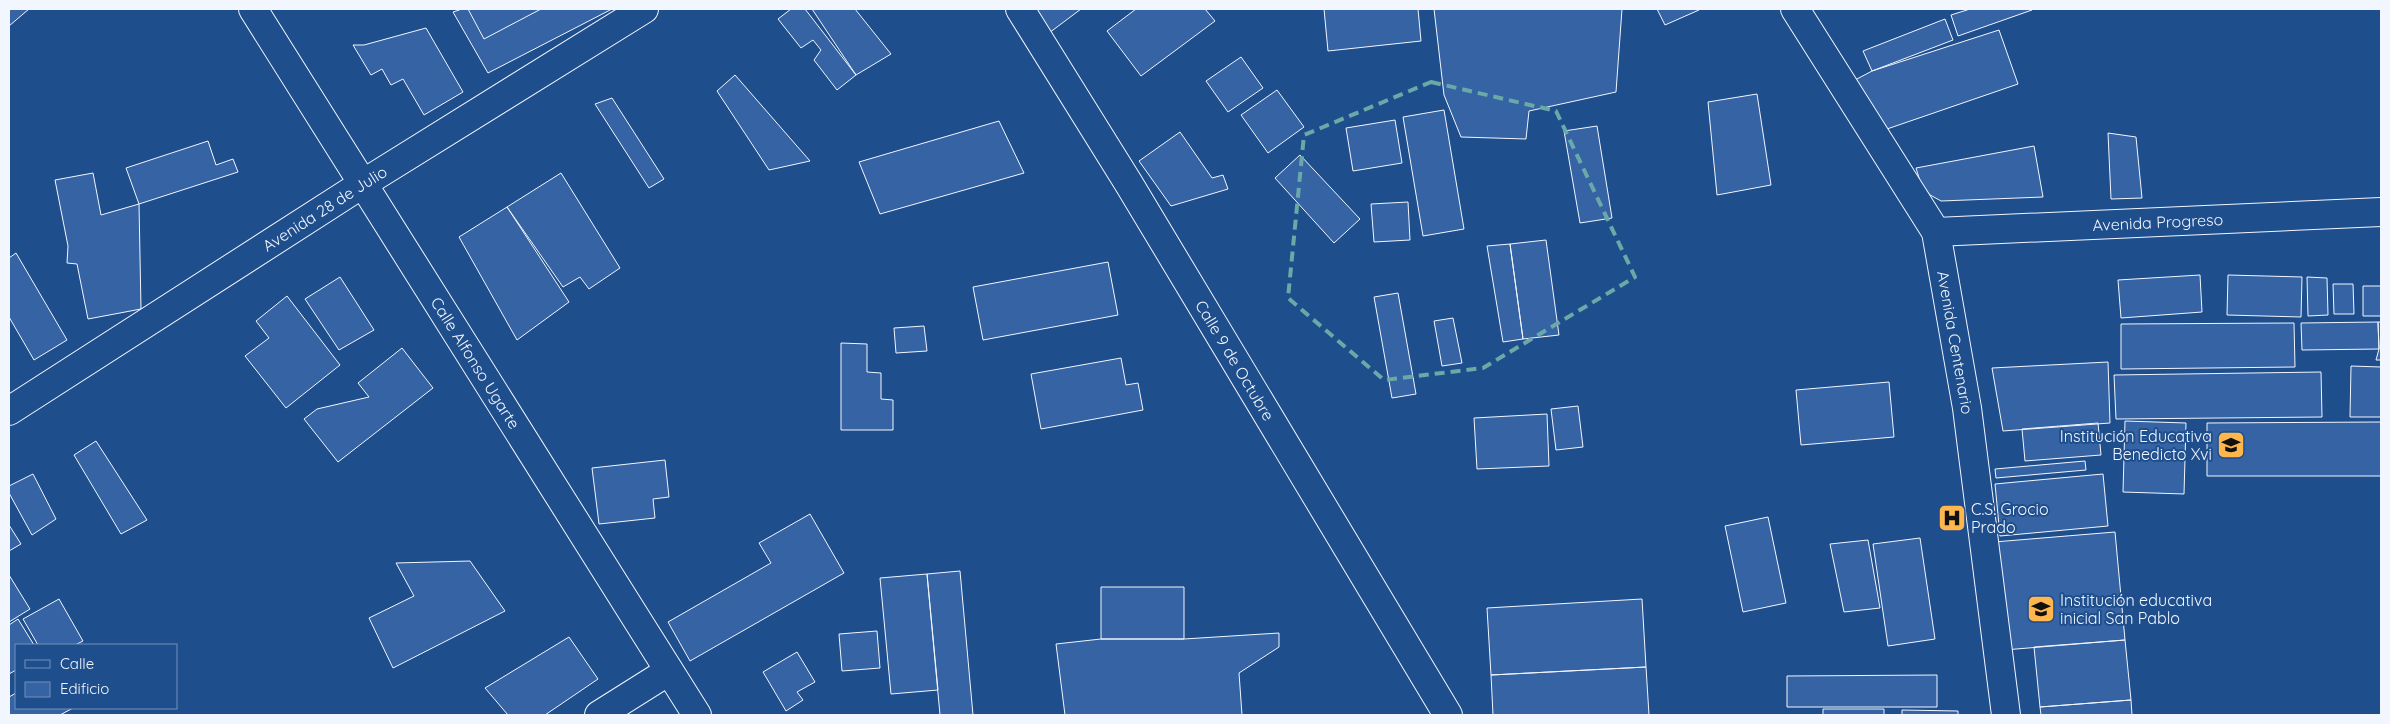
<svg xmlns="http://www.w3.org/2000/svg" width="2390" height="724" viewBox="0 0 2390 724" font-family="Quicksand,sans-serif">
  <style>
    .building { fill: #3563a3; stroke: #f2f6ff }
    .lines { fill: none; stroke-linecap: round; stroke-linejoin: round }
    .minor-casing { stroke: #f2f6ff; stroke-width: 30 }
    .major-casing { stroke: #f2f6ff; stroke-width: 30 }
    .minor { stroke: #1f4e8c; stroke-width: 28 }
    .major { stroke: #1f4e8c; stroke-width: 28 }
    .marked { fill: none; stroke: #6aa9a8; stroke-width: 4; stroke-dasharray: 10 6; stroke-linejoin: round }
    .labels { text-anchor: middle; stroke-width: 4; stroke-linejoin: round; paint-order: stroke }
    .street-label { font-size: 16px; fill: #f2f6ff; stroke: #1f4e8c }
    .poi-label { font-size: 16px; fill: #f2f6ff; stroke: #1f4e8c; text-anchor: start }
  </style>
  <rect width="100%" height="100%" fill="#1f4e8c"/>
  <path class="building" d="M9,9H29L9,26Z
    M462,9H612L488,73L453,12Z
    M468,9H541L484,39Z
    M791,9H805L856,75L837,90L814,60L821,50L813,40L801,48L778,19Z
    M812,9H855L891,54L856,75Z
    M1031,9H1081L1049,33Z
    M1136,9H1205L1215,21L1141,76L1107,31Z
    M1324,9H1418L1421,41L1328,51Z
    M1434,9H1622L1616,92L1529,111L1526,139L1461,137L1444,95Z
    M1657,9H1699V10L1665,25Z
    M1970,9H2032V10L1958,36L1951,15Z
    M1945,19L1953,40L1872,71L1863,51Z
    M426,28L463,92L424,115L403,79L391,85L382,69L371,75L353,45H364Z
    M1999,30L2018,84L1887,129L1855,80L1872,71Z
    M1241,57L1263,88L1228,112L1206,81Z
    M735,75L810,161L769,170L717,91Z
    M1277,90L1304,127L1268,153L1241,115Z
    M1757,94L1771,185L1717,195L1708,102Z
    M612,98L664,179L649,188L595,104Z
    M1444,110L1464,229L1423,236L1403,117Z
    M1395,120L1402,163L1353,171L1346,128Z
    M999,121L1024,173L880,214L859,162Z
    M1597,126L1612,218L1580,223L1564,131Z
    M1180,132L1212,178L1223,175L1228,189L1171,206L1139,161Z
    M2108,133L2136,137L2142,198L2111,199Z
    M208,141L216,165L233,159L238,172L139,204L126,168Z
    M2034,146L2043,197L1941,201L1923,191L1916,168Z
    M1300,155L1360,219L1334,243L1275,178Z
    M93,173L101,215L139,204L141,309L88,319L77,264L67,263L68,246L55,180Z
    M561,173L620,268L589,289L580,277L563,287L507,207Z
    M1408,202L1410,240L1374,242L1371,204Z
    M507,207L569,302L517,340L459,237Z
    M1546,240L1559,335L1523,339L1510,244Z
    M1510,244L1523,339L1503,342L1487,246Z
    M16,253L67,340L34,360L9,317V258Z
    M1108,262L1118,315L983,340L973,287Z
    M2200,275L2202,312L2121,318L2118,280Z
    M2228,275L2302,277L2301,317L2227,315Z
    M340,277L374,330L339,350L305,299Z
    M2307,277L2327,278L2328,315L2308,316Z
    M2333,284H2353L2354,314H2334Z
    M2363,286H2381V316H2363Z
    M1398,293L1416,394L1392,398L1374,297Z
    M287,296L340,365L286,408L245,356L269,338L256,321Z
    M1453,318L1462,363L1442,366L1434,321Z
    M2378,322H2381V360H2376L2379,349Z
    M2378,322L2379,349L2302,350L2301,323Z
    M2294,323L2295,367L2121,369V324Z
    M924,326L927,351L896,353L894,328Z
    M841,343L867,344V372L881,373V399L893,400V430H841Z
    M402,348L433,388L338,462L304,419L317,409L369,397L358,383Z
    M1121,358L1126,385L1138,383L1143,410L1041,429L1031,374Z
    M2108,362L2110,423L2003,431L1992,368Z
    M2351,366L2381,367V417H2350Z
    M2321,372L2322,417L2116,419L2114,375Z
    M1889,382L1894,437L1801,445L1796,390Z
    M1578,406L1583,447L1556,450L1551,409Z
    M1547,414L1549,466L1477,469L1474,418Z
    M2125,421L2186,423L2184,494L2123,492Z
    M2381,422V476H2207V423Z
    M2098,423L2101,455L2025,461L2022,429Z
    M96,441L147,520L121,534L74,455Z
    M665,460L669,497L653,499L655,518L599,524L592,468Z
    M2085,461L2086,470L1996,478L1995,469Z
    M33,474L56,519L32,535L9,493V486Z
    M2103,474L2108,526L2000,536L1995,484Z
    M810,514L844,573L690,661L668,622L771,563L759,543Z
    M1768,517L1786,603L1743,612L1725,526Z
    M9,525L21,544L9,551Z
    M2115,532L2125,640L2004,650L1994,542Z
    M1920,538L1935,639L1888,646L1873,544Z
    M1868,540L1880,608L1844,612L1830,544Z
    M470,561L505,611L393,668L369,618L414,596L396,563Z
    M960,571L973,715H940L927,574Z
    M927,574L938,690L891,694L880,578Z
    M9,575L30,609L9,622Z
    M1101,587H1184V639H1101Z
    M59,599L83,641L75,645H38L23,619Z
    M1642,599L1646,667L1491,675L1487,608Z
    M18,619L34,645H16V670L9,674V625Z
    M877,631L880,668L842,671L839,634Z
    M1279,633V647L1239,673L1242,715H1065L1056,644L1101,639H1184Z
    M569,637L598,679L545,715H508L485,688Z
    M2125,640L2131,700L2040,707L2034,647Z
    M797,652L815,682L797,692L803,700L786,711L763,672Z
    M1646,667L1649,715H1493L1491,675Z
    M1937,675V707H1787V676Z
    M16,693V708H73L60,715H9V697Z
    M2131,700L2132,715H2041L2040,707Z
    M1823,709H1884V715H1823Z
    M1902,710L1958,711V715H1902Z"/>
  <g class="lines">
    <g class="minor-casing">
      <g id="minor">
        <path id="s1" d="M253,9L697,715"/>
        <path id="s2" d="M1020,9L1129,184L1448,715"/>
        <path id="s3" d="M1936,232L2381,212"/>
        <path d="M599,715L669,671"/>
      </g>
    </g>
    <g class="major-casing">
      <g id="major">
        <path id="s4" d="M1795,9L1936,232L1967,408L2006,715"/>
        <path id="s5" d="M9,411L364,183L644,9"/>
      </g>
    </g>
    <use href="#minor" class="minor"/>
    <use href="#major" class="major"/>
  </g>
  <path class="marked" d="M1431,82L1556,111L1635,277L1483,368L1384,380L1288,298L1304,135Z"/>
  <defs>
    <g id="school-square" transform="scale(1.4375)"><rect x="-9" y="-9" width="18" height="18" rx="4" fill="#ffb74d" stroke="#1f4e8c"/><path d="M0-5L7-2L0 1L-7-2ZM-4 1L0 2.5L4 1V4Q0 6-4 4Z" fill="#111"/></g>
    <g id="hospital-square" transform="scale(1.4375)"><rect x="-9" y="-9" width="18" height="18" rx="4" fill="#ffb74d" stroke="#1f4e8c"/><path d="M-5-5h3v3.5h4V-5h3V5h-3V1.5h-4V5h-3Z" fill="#111"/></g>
  </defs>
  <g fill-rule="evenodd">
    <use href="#school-square" x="2231" y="445"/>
    <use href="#hospital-square" x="1952" y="518"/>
    <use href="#school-square" x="2041" y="609"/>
  </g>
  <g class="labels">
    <g class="street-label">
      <text dy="6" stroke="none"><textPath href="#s5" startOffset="375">Avenida 28 de Julio</textPath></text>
      <text dy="6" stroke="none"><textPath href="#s3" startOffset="222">Avenida Progreso</textPath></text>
      <text dy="6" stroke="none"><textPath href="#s4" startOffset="376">Avenida Centenario</textPath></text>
      <text dy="6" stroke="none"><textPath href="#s2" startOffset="412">Calle 9 de Octubre</textPath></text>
      <text dy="6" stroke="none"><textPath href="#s1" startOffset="418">Calle Alfonso Ugarte</textPath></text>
    </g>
    <g class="poi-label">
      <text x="2212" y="442" text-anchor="end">Institución Educativa<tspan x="2212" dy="18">Benedicto Xvi</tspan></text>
      <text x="1971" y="515">C.S. Grocio<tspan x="1971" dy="18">Prado</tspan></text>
      <text x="2060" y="606">Institución educativa<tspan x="2060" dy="18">inicial San Pablo</tspan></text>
    </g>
  </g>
  <rect width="2390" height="724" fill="none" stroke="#f2f6ff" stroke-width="20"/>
  <rect x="15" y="644" width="162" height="65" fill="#1f4e8c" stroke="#7391ba"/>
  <rect x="25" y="660" width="25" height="8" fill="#1f4e8c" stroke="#7391ba"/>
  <text x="60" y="669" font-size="15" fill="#f2f6ff">Calle</text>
  <rect x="25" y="682" width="25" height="15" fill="#3563a3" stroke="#7391ba"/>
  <text x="60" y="694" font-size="15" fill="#f2f6ff">Edificio</text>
</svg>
